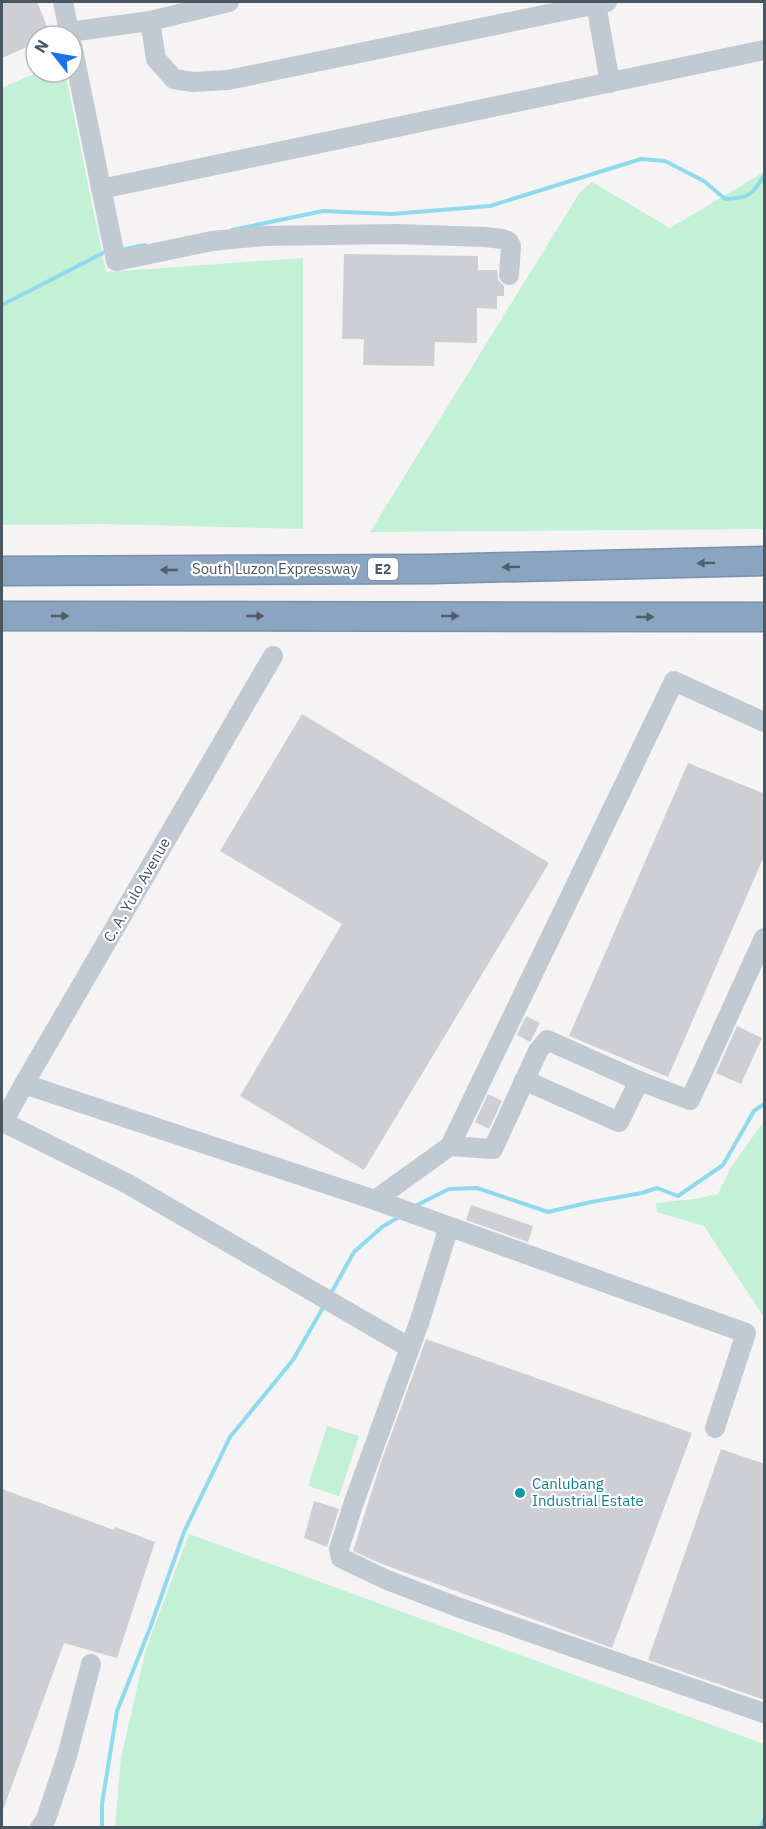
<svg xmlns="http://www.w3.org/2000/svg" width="766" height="1829" viewBox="0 0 766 1829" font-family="'IBM Plex Sans',sans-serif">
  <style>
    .green { fill: #c3f1d5 }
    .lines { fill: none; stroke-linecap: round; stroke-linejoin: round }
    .stream { stroke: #90daee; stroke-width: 4 }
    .building { fill: #cdcfd5 }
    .highway-casing { stroke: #7690ad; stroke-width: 31 }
    .minor { stroke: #c1cad2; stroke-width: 20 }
    .highway { stroke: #8ba5c1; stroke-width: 28 }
    .oneway { fill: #505e6b }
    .culture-dot { fill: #0f9aa8; stroke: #fff; stroke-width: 2 }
    .labels { text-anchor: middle; stroke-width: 4.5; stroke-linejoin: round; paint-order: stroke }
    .shield { fill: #fff; stroke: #808990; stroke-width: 1.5 }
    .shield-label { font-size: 14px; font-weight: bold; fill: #4a5661 }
    .street-label { font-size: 15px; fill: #4a5661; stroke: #fff }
    .culture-label { font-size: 15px; fill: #0d838f; stroke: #fff; text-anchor: start }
  </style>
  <rect width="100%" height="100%" fill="#f5f3f3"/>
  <path class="green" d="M38,72H65L106,272L303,258V529L102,524L2,525V88Z
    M764,172V529L370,532L580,192L592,182L670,228Z
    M764,1121V1317L704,1226L657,1212L656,1203L694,1199L718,1194L730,1169Z
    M327,1426L359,1436L339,1496L308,1486Z
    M189,1534L764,1744V1827H115L121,1758L146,1649Z"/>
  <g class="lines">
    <path class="stream" d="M232,230L323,211L392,214L490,206L641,159L665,161L704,181L725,199C749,198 751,196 764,176
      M125,249L145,245
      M2,305L103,253
      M415,1206L449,1189L477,1188L548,1212L591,1202L642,1193L657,1188L678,1196L723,1165L754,1111L764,1104
      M330,1295L354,1252L382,1227L399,1217
      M102,1828V1804L117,1711L150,1628L184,1532L230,1437L293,1360L325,1304
      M760,1828L764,1820"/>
  </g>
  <path class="building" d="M2,2H37L51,36H36V43L2,58Z
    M344,254L478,256V270H497L498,280L504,286V296H497V309L477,308V343L435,342L434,366L363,365L364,339H342Z
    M302,714L549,863L364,1170L240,1096L342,924L220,851Z
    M688,763L765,794V854L668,1077L569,1036Z
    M526,1016L540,1023L530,1042L517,1035Z
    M737,1026L762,1038L741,1084L716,1073Z
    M488,1094L502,1101L489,1129L475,1122Z
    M471,1205L533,1226L528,1242L466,1220Z
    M426,1339L692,1433L612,1648L382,1564L353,1551L380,1465Z
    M721,1449L765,1464V1700L648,1660Z
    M2,1489L114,1530L115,1527L155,1542L117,1658L64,1643L3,1810Z
    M314,1501L339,1509L327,1547L304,1538Z"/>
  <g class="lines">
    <g class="highway-casing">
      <path id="highway" d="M2,571L432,569L764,561
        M2,616L764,617"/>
    </g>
    <path class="minor" d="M63,2L70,36
      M596,4L610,83
      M150,21L156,59L174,79L193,82L228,80L607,2
      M69,32L150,21L229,2
      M72,45L116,261L212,241L263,236L396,234L485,237L502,239L508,241L511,246L509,275
      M101,189L764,50
      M524,1080L619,1122L639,1081
      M24,1084L375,1200L746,1333L715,1428
      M3,1122L128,1184L410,1348
      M2,1124L24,1084L273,656
      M450,1146L674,681L764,722
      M375,1200L450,1146L493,1149L538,1051L547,1040L639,1081L690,1100L764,938
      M449,1227L420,1320L354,1502L339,1549L341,1558L387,1580L460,1608L764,1713
      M40,1828L46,1819L67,1756L91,1664"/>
    <use href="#highway" class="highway"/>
  </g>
  <defs><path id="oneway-solid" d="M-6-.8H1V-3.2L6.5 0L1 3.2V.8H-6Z" transform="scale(1.5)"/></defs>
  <g class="oneway">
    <use href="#oneway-solid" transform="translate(706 563) rotate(179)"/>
    <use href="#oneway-solid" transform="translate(511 567) rotate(179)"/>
    <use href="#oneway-solid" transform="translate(169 570) rotate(180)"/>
    <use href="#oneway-solid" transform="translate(60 616)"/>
    <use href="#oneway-solid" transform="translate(255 616)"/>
    <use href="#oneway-solid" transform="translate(450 616)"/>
    <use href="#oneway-solid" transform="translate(645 617)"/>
  </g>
  <circle class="culture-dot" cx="520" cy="1493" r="6"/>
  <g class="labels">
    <rect class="shield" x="368" y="558" width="30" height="22" rx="4.5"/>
    <g class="shield-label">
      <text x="383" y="574">E2</text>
    </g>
    <g class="street-label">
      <text x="275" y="574">South Luzon Expressway</text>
      <text transform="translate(137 890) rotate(-60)" y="5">C. A. Yulo Avenue</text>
    </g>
    <g class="culture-label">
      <text x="532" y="1489">Canlubang<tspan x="532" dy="17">Industrial Estate</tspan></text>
    </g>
  </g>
  <rect width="766" height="1829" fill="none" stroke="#4a5661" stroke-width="6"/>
  <g transform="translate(54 54) rotate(301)"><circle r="28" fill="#ffffff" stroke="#b7bbc0" stroke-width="1.5"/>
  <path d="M0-4.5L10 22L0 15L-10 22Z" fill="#1a73e8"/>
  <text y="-9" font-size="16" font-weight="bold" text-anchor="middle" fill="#4a5661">N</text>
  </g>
</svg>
